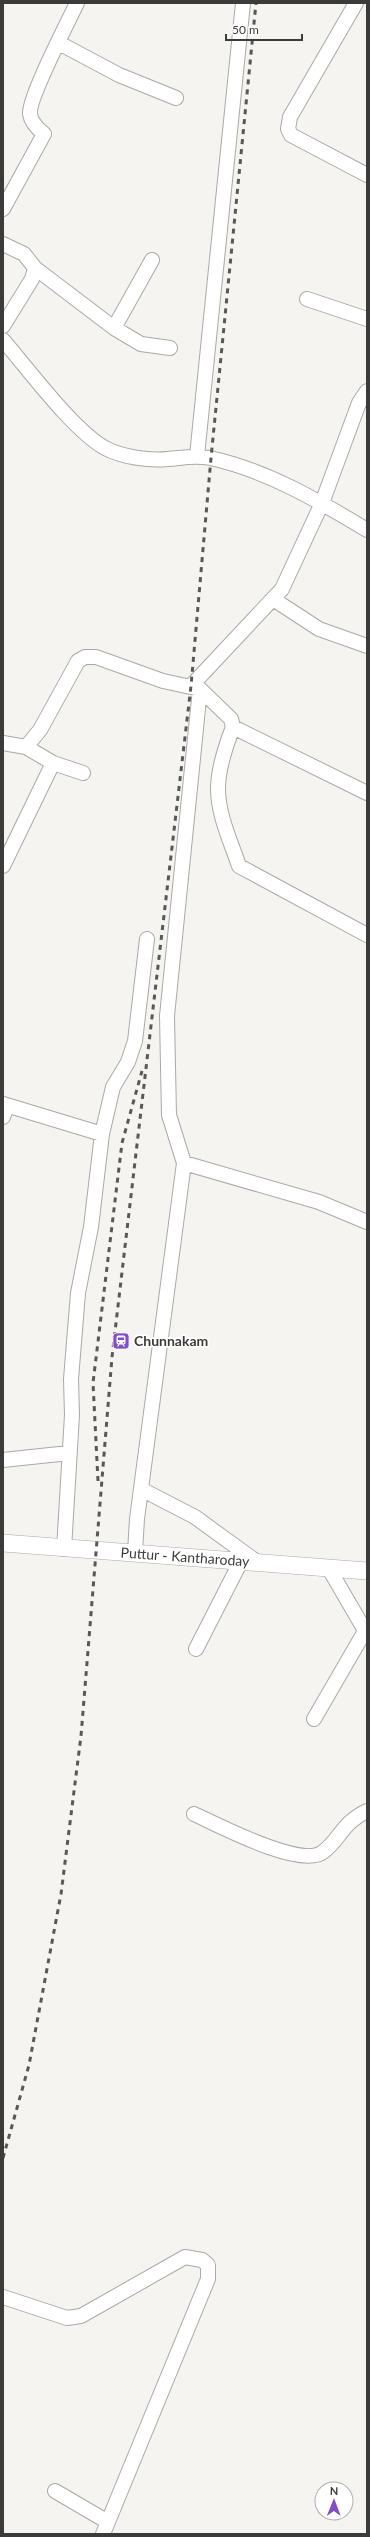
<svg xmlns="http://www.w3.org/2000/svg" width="370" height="2537" viewBox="0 0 370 2537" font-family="Lato,sans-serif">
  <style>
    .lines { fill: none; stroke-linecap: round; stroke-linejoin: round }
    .minor-casing { stroke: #aaa9a5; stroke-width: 16 }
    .major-casing { stroke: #aaa9a5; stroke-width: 18 }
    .minor { stroke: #fff; stroke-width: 14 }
    .major { stroke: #fff; stroke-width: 17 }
    .rail { stroke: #585856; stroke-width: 3; stroke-dasharray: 5 5; stroke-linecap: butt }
    .labels { text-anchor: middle; stroke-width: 3.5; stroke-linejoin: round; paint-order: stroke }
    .poi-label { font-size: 14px; font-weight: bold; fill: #3b3b39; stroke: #fff; text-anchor: start }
    .street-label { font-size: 14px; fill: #3b3b39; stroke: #fff }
  </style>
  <rect width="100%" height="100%" fill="#f5f4f0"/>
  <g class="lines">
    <g class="minor-casing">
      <path id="minor" d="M356,3L290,117L288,129L291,135L367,175
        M59,43L119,75L176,98
        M3,209L44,134C38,129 31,122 30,114C28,99 68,22 77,3
        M3,244L24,254L35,268L32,279L3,326
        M35,268L114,328L141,344L170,348
        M307,299L367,319
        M114,328L152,260
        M3,340C29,370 73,430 105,448C122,457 149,461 168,459C182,458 195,455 210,458C266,470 319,501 367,530
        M197,456L243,3
        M273,599L319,629L367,646
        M191,686L282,589L322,503L359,403L367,391
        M233,727C226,745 218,769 218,789C218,815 231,842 239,866L367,935
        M3,743L26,747L40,730L78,661L85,657H96L163,681L200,689L231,719L233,727L367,793
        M26,747L53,763L83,773
        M3,866L53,763
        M3,1104L102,1134
        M3,1117L7,1106
        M184,1163L319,1202L367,1222
        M3,1460L69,1453
        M141,1489L195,1517L257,1562
        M64,1549L72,1415L71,1379L78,1293L91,1227L102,1134L113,1087L128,1062L135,1041L147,939
        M135,1552L137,1519L184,1163L169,1115L167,1016L200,689
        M328,1567L367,1634
        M196,1649L241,1561
        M314,1719L365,1631
        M194,1814C218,1825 301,1869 323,1852C341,1838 342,1823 367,1811
        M3,2297L67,2318L81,2316L185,2257L202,2260L208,2265V2279L103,2534
        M55,2491L108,2522"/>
    </g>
    <g class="major-casing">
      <path id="major" d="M3,1543L367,1571"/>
    </g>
    <use href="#minor" class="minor"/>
    <use href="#major" class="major"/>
    <path class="rail" d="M98,1481L93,1383L122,1143L142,1071
      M3,2158L29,2065L61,1894L81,1736L112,1357L191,686L211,458L256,3"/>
  </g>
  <defs>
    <g id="station-square" transform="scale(0.9)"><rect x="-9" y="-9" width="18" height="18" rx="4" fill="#804fc8" stroke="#fff"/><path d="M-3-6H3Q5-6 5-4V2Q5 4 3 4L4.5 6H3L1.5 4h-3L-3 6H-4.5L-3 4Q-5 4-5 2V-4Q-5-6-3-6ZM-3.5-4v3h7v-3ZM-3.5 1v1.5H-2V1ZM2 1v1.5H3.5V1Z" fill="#fff"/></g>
  </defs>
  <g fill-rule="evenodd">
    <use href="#station-square" x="121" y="1341"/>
  </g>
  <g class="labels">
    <g class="poi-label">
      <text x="134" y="1346">Chunnakam</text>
    </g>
    <g class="street-label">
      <text transform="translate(185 1557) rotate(4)" y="5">Puttur - Kantharoday</text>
    </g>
  </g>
  <rect width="370" height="2537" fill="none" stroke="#3b3b39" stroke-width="8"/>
  <g transform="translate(334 2501) rotate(1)"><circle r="19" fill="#ffffff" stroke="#b1b1b0"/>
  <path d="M0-3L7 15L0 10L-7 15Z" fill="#804fc8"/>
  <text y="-6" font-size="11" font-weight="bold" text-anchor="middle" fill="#3b3b39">N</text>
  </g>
  <path d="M226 34v6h76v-6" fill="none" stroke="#3b3b39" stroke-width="2"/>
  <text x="232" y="34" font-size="12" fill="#3b3b39" stroke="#ffffff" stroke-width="3" paint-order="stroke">50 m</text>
</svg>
